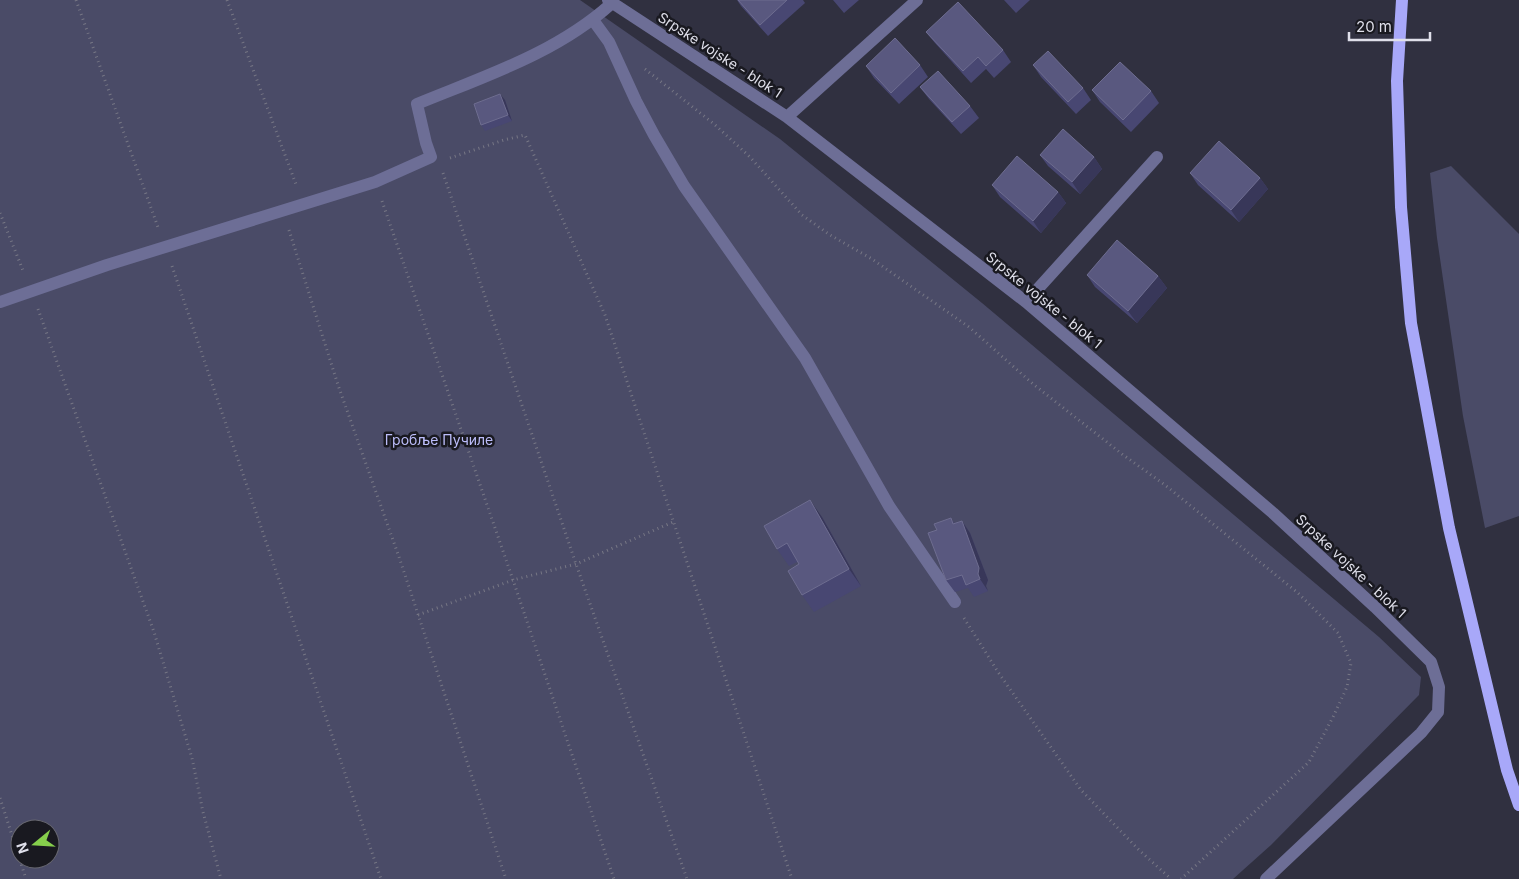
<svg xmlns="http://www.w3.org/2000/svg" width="1519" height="879" viewBox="0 0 1519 879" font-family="Inter,sans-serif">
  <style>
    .green { fill: #4a4b67; fill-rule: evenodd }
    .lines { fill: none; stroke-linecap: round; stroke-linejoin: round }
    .path { stroke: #777785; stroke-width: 3; stroke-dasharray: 1 4; stroke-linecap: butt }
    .minor { stroke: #6d6e96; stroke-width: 12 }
    .major { stroke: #a8a8f9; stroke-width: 12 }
    .wall { fill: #484772 }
    .shaded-wall { fill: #383759 }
    .building { fill: #59587f; stroke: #6e6d90 }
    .labels { text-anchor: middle; stroke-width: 5; stroke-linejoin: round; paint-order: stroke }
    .street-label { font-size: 14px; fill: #dfdfea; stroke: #191920 }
    .park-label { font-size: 14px; fill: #bcbdfa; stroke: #191920 }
  </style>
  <rect width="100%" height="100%" fill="#303040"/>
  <path class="green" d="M0,0H580L780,139L982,303L1379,637L1421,677L1419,695L1271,845L1233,879H0ZM20,829H50V859H20Z
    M1451,166L1519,234V516L1485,528L1463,416L1437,238L1430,173Z"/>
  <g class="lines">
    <path class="path" d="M76,0L159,230
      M227,0L297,187
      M645,69L714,124L750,157L802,215L830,235L872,259L969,327L1033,384L1122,454L1165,485L1298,593L1338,633L1351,663L1347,687L1333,717L1309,762L1181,879
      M450,158L504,140L525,135L605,315L792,879
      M443,173L576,564L687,879
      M382,201L513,580L614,879
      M0,213L24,273
      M289,230L338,385L399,557L506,879
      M172,266L381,879
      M38,309L154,632L192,758L203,812L221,879
      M418,615L513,580L576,564L673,522
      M964,618L998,672L1081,790L1139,850L1171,879
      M0,798L26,879"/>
    <path class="minor" d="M608,0L787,117L1026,302L1273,513L1375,607L1431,662L1439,687L1438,712L1421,733L1266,879
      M593,20L609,42L636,101L654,135L684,186L805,358L889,506L955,602
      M787,117L917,0
      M0,302L107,265L375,182L431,157L426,143L417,104C485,76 557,53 612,3
      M1026,302L1157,157"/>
    <path class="major" d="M1402,0L1397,81L1401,207L1411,323L1449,528L1507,770L1519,805"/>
  </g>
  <path class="wall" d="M737,0H803L805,3L768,36L741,6Z
    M833,0H859L844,13Z
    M1004,0H1030L1016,13Z
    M926,32L1003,50L1011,62L994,78L986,69L971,83L935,43Z
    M920,65L928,77L899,104L874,78L866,66Z
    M1033,65L1083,88L1091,100L1076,114L1041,77Z
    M920,87L970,106L979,118L961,134L929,99Z
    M1092,90L1151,91L1159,103L1131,132L1100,102Z
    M505,100L512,121L485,131L481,125Z
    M1040,155L1094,157L1102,169L1080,194L1048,166Z
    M1190,173L1260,178L1268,189L1239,222L1198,185Z
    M992,185L1058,192L1066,203L1041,233L1000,197Z
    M1087,275L1158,276L1167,288L1137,323L1095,287Z
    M822,517L861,586L814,612L802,595L799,564L797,562L789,566L777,549Z
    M951,518L954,523L962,521L970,533L988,580L986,586L988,591L974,597L968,588L955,592L946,580L937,530Z"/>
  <path class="shaded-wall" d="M500,94L505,100L512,121L508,115Z
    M1094,157L1102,169L1080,194L1072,182Z
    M1260,178L1268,189L1239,222L1231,210Z
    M1058,192L1066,203L1041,233L1033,221Z
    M1158,276L1167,288L1137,323L1128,311Z
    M810,500L822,517L861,586L849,569Z
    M962,521L970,533L988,580L986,586L988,591L980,579L978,574Z"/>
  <path class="building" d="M738,0H787L760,25Z
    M958,2L1003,50L986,66L978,57L963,71L926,32Z
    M895,38L920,65L891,93L866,66Z
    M1048,51L1083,88L1068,102L1033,65Z
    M1120,62L1151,91L1123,120L1092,90Z
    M938,71L970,106L952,122L920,87Z
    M500,94L508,115L481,125L474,104Z
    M1063,129L1094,157L1072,182L1040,155Z
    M1219,141L1260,178L1231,210L1190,173Z
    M1017,156L1058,192L1033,221L992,185Z
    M1117,240L1158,276L1128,311L1087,275Z
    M810,500L849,569L802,595L788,571L799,564L787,543L777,549L764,526Z
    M951,518L953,524L962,521L979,568L978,574L980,579L966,585L962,575L946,580L928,533L937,530L934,524Z"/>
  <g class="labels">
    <g class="street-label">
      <text transform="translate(720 55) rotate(33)" y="5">Srpske vojske - blok 1</text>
      <text transform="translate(1044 300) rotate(39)" y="5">Srpske vojske - blok 1</text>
      <text transform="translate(1351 566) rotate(43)" y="5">Srpske vojske - blok 1</text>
    </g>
    <g class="park-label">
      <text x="439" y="445">Гробље Пучиле</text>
    </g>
  </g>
  <g transform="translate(35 844) rotate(252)"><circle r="24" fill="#191920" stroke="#686871"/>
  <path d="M0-4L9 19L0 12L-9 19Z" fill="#86cf4c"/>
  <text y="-8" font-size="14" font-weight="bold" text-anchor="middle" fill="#dfdfea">N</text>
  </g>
  <path d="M1349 32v8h81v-8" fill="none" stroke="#dfdfea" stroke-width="2.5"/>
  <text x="1356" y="32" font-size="15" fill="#dfdfea" stroke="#191920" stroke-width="4" paint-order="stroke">20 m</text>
</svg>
